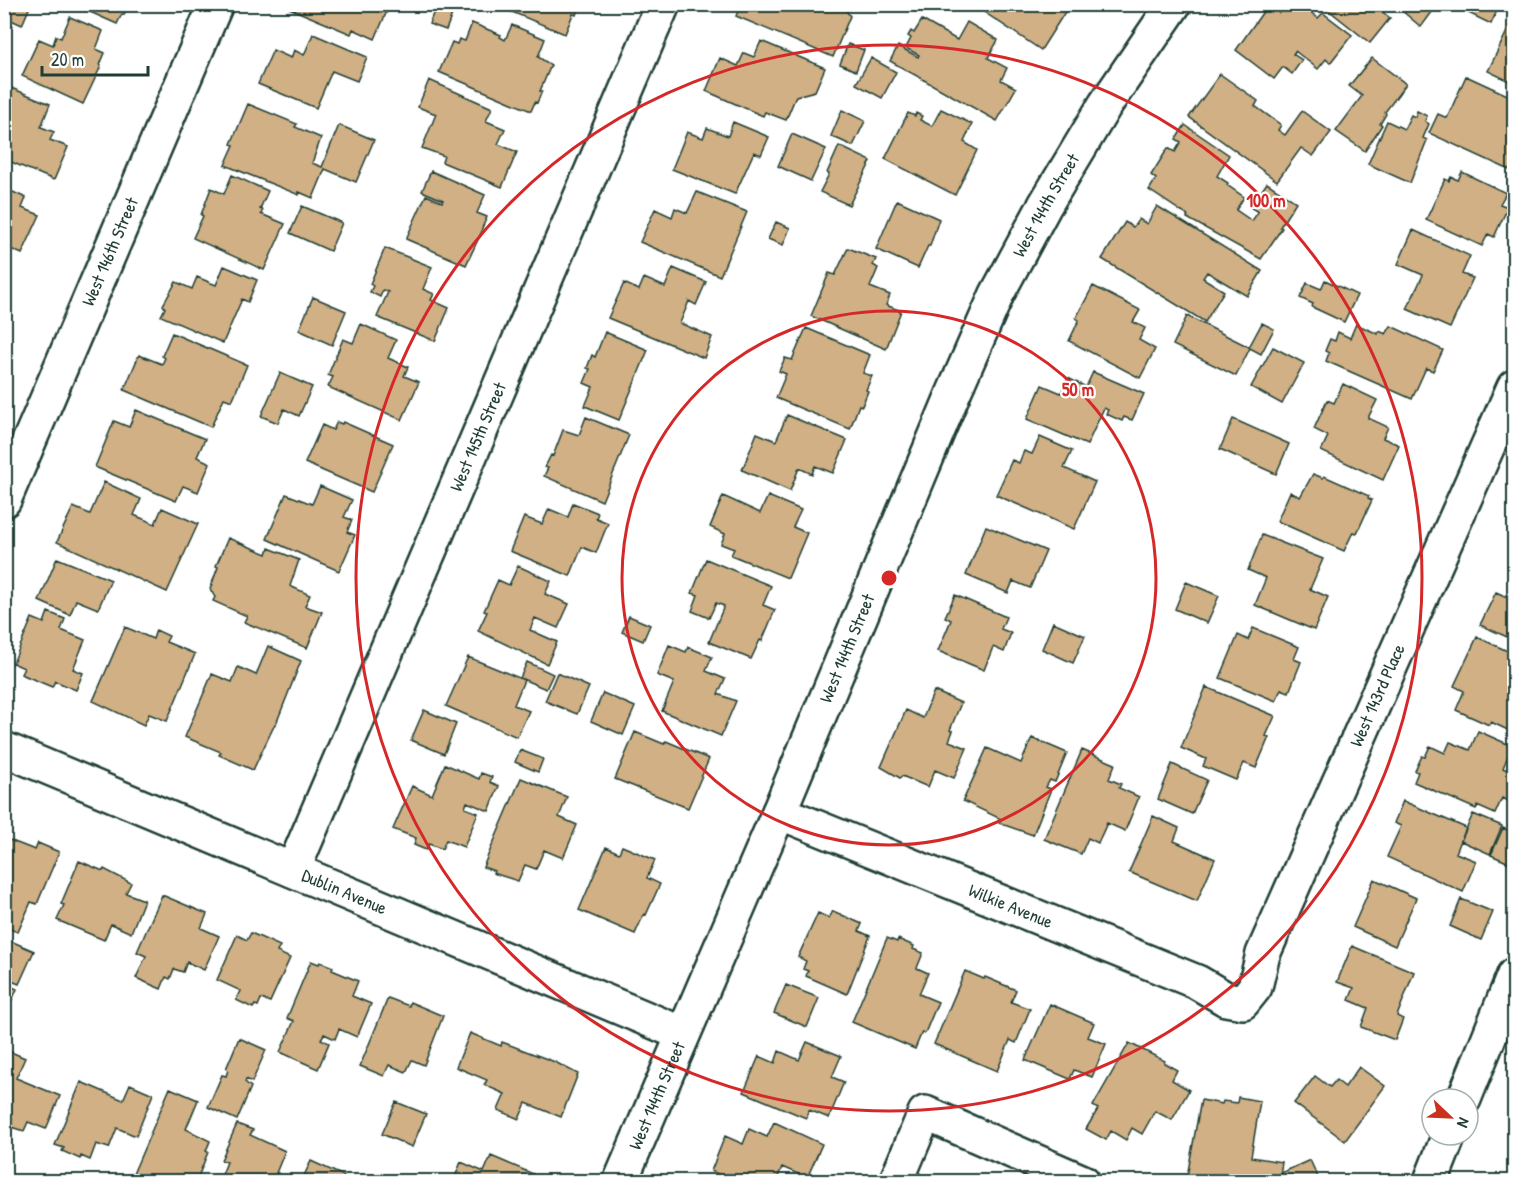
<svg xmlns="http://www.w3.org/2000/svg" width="1519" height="1186" viewBox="0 0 1519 1186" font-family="'Patrick Hand',sans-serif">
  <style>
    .building { fill: #d0b084; stroke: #1f3d34; stroke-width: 1.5 }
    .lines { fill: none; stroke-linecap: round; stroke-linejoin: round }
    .minor-casing { stroke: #1f3d34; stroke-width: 38 }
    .minor { stroke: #fff; stroke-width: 33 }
    .ring { fill: none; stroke: #d62828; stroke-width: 3 }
    .labels { text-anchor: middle; stroke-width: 4.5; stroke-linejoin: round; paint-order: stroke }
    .street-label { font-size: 18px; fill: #1f3d34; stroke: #fff }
    .centre { fill: #d62828; stroke: #fff; stroke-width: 3 }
    .ring-label { font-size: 18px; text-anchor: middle; font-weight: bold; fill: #d62828; stroke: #fff; stroke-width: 4.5; stroke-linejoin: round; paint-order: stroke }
  </style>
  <rect width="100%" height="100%" fill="#fff"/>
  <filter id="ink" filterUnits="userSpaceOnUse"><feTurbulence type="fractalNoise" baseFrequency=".0167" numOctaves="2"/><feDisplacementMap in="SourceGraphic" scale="12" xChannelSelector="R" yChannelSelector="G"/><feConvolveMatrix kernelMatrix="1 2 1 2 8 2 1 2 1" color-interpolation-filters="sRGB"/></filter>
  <g filter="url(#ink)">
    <path class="building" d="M4,4H31L22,25L7,18L4,25Z
      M72,4H128L124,15L122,14L117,24Z
      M290,4H390L375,39L353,29L351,34L289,8Z
      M437,4H456L446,30L429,24Z
      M580,4L576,15L573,14L565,34L495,5Z
      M741,4H843L848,7L846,10L850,16L833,57L736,16Z
      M972,4H1070L1041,50Z
      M1265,4H1277L1274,9L1279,13L1285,4H1300L1318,18L1323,13L1352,35L1330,63L1326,59L1318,69L1295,51L1293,54L1302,60L1292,74L1283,67L1274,79L1236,50L1267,6Z
      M1321,4H1373L1390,18L1370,43Z
      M1394,4H1438L1421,27Z
      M1462,4H1500L1491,24L1460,9Z
      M70,17L103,31L96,49L105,53L100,65L101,66L83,104L22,76L39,39L53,45L56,36L61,38Z
      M922,20L957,40L967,22L998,40L988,58L1007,68L1001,80L1016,88L997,121L890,61L898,46L918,57L919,55L906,48L911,38L908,36L911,31L914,33Z
      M1512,21L1514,22V80L1513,83L1488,71Z
      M472,23L501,35L500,37L505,40L512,25L545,39L538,57L551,65L540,91H542L537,103L535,102L531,111L439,72L452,42L457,44L459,39L465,41Z
      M313,34L367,57L357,81L332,71L316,108L258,84L273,50L291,58L294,50L304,55Z
      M761,41L825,68L815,91L796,96L786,120L765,112L763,116L706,91L720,58L738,66L744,53L754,57Z
      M848,44L864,50L856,71L840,64Z
      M871,58L896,72L882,98L856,84Z
      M1372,58L1406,84L1385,112L1386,114L1380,124L1382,125L1365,151L1336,131L1362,96L1349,86Z
      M1220,74L1258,101L1255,106L1281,125L1278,130L1285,135L1302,111L1331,132L1313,156L1301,148L1277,181L1189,117Z
      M1466,76L1514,98V114L1510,122L1514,124V172L1429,133L1438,114L1447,118Z
      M429,80L492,108L486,121L505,129L498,144L517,152L502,187L442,162L444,156L422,148L436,114L418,107Z
      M4,85L50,104L41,127L54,132L50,140L68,147L54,180L4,159Z
      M248,104L297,124L295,127L321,138L312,163L322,167L339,125L374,140L356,182L325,169L313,198L299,192V195L225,165L234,145L231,144Z
      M941,109L972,124L964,142L977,150L955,195L885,159L908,113L915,116L916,113L922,116L920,120L932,126Z
      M842,110L865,121L853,146L831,136Z
      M1417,111L1427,116L1425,121L1429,124L1423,138L1427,140L1410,183L1368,164L1387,121L1404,129L1411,115L1415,117Z
      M733,122L769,137L761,155L754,152L735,194L672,169L687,132L703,138L707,128L728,136Z
      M1185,125L1229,155L1217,176L1228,183L1227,185L1244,197L1236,210L1252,221L1258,212L1250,207L1267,183L1296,202L1280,227L1282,228L1261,259L1187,218L1188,216L1149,190L1156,179L1151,175L1168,148L1175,152L1181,142L1176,139Z
      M792,134L826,149L811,181L778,166Z
      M839,146L871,161L849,205L820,192L829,174L827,173Z
      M431,171L485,195L477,213L487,217L482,228L483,229L466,265L406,239L426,195L442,202L443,200L422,191Z
      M1462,172L1506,193L1500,204L1508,207L1494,237L1488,234L1482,246L1426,220L1445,179L1449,181L1451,177L1458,180Z
      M232,175L268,191L260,209L263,210L261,214L285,224L264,270L193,238L203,216L201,215L211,188L224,194Z
      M4,188L26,198L22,208L40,215L22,254L4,246Z
      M697,192L747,212L720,276L640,242L655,209L672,217L675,208L687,213Z
      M897,200L939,219L930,246H928L918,268L876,249Z
      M302,206L342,223L330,251L290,233Z
      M1157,206L1262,271L1247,296L1207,272L1203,278L1224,291L1205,322L1102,259L1125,222L1133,227L1139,219L1147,224Z
      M776,222L790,228L783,245L768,239Z
      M1413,230L1470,256L1462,274L1473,278L1450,328L1407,309L1423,275L1398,264Z
      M385,248L432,267L423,289L434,294L431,300L449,308L435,341L377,317L388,292L383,290L380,297L370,292L373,286L370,284Z
      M848,248L876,259L873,265L878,268L870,287L890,295L886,305L901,311L886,349L811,316L829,273L835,275Z
      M224,266L257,280L248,302L242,299L223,343L161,316L165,308L163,305L176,282L192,289L197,277L216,285Z
      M673,268L706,282L696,305L689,301L680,323L712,337L704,358L608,318L624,283L639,290L644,278L665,287Z
      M1325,280L1357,295L1344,322L1312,307L1313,304L1300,298L1307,283L1321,289Z
      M1093,286L1140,310L1133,322L1145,328L1139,340L1155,349L1140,378L1069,341L1079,320L1076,318Z
      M313,297L346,311L332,345L299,330Z
      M1187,316L1249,347L1262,323L1274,329L1261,354L1250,348L1236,376L1173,345Z
      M361,324L396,340L388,358L408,367L404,376L419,382L402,420L328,387L333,377L328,375L343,339L353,343Z
      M1356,324L1378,334L1379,331L1386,334L1391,326L1443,350L1433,371L1426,368L1412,399L1326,361L1329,353L1325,351L1330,339L1335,341L1338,332L1350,338Z
      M806,328L870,355L863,373L872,376L866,390L868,391L862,406L859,405L850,429L776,398L786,374L779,371L785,358L792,360Z
      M605,332L648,350L619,420L585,406L593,387L584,383L590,369L587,368L592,355L595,357Z
      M172,333L247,365L232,401L224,398L211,427L124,390L139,355L162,364L165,358L162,356Z
      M1273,347L1304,363L1282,404L1251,387Z
      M1093,372L1144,394L1132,420L1124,417L1122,421L1106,414L1108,410L1104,408L1087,445L1027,419L1042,385L1061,393L1068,378L1086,387Z
      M280,373L312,387L299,416L284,409L278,423L261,416Z
      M1343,384L1377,400L1368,418L1388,427L1383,438L1399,445L1383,480L1321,451L1328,436L1314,429L1327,400L1334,403Z
      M136,410L205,439L197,457L210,463L198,492L183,486L176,501L95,467L114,421L129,427Z
      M787,415L847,440L833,473L815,466L812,474L799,468L790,491L742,470L757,433L776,441Z
      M586,417L629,435L602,501L544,476L548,468L545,467L551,455L553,456L563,430L579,435Z
      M1233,419L1289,444L1276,474L1220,449Z
      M337,422L342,424L343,422L393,444L372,492L305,463L322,425L333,430Z
      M1040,437L1072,451L1064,468L1095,482L1074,529L996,495L1012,460L1019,463L1024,451L1032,454Z
      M1313,474L1323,478L1324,476L1369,496L1368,498L1372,500L1357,533L1353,532L1344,551L1277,521L1290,492L1300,497Z
      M104,482L141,499L134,515L155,524L162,508L198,524L167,592L57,542L73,507L90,514Z
      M320,486L352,500L344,517L352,520L347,532L355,535L339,571L267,539L286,494L312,504Z
      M723,496L760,513L768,496L801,510L793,527L807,533L788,578L731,555L734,549L721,544L725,534L710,527Z
      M573,503L598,513L596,518L608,523L596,553L582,547L570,576L510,551L524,517L542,524L549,509L568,517Z
      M986,526L1046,551L1030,588L1013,581L1008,593L966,575Z
      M1262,535L1323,559L1310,589L1328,597L1314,630L1255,605L1266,578L1248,570Z
      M228,538L267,554L269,548L299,560L290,586L310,595L305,606L322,612L307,648L244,622L247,616L213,601L215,597L210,589L218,567L216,566Z
      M57,558L111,580L98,609L76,600L70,615L39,601Z
      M706,559L771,586L763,605L775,610L762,641L760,640L751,659L709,642L724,606L716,603L709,618L692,611L698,595L692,593Z
      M518,566L551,581L545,594L569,604L558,628L535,618L530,630L557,642L547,664L478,631L487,612L484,611L498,580L509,585Z
      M1186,582L1219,596L1207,623L1175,609Z
      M1496,592L1514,600V597V640L1480,625Z
      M955,595L1006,617L1001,629L1011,633L1004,652L993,647L984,670L938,651L951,620L945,617Z
      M48,612L65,619L61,630L85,640L73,669L83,673L76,690L55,681L52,687L21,674L24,668L13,663L32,618L44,623Z
      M629,616L650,625L643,641L622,632Z
      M1053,622L1085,636L1073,663L1042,649Z
      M125,627L153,639L156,630L169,636L166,642L195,654L167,721L149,714L144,725L93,701Z
      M1253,628L1299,647L1294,659L1301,662L1289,692L1281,689L1276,701L1220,678L1238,635L1248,640Z
      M1477,637L1514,654V733L1491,722L1489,725L1456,710L1464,691L1454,686Z
      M669,645L686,652L688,647L712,657L706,671L725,679L718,694L736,701L721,736L662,711L674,682L657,675Z
      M268,646L301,661L276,724H275L253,770L219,755L221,752L185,737L212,674L232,682L238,667L256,675Z
      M468,657L524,680L514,705L529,711L517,737L446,706Z
      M527,662L553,674L546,689L520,678Z
      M557,673L589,687L577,714L545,701Z
      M1206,687L1275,716L1266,736L1269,737L1256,768L1244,763L1236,780L1203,766L1206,759L1181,748Z
      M934,691L961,703L950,730L953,731L949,741L967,748L954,778L935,770L928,787L902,776L900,778L881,767L906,710L923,718Z
      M603,693L635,707L623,735L591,721Z
      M424,710L456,724L444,754L411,740Z
      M1478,731L1512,746L1503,768L1514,773V793L1511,802L1502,798L1495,814L1477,806L1476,809L1414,782L1418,772L1415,771L1422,756L1425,757L1430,746L1445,753L1450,742L1470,750Z
      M635,732L664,744L666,741L709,759L688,808L615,779Z
      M1032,738L1067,753L1055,782L1050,780L1046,787L1051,789L1033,835L999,823L1001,819L963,801L987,748L1021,763Z
      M520,750L543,759L538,772L515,762Z
      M1082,750L1115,764L1109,779L1121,784L1119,788L1139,797L1125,831L1107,823L1098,843L1088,838L1081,854L1044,839Z
      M445,764L479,779L481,773L492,777L490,782L499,786L489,811L467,802L465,808L478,813L464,847L446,840L442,849L429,844L426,850L414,845L416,838L393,829L412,786L432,795Z
      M1172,764L1207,780L1192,814L1158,799Z
      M521,778L567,797L559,817L577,825L563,858L544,850L536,869L525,865L518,881L493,873L494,871L483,867Z
      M1403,801L1466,828L1456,853L1476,861L1463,892L1387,857L1401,826L1394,823Z
      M1473,814L1502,826L1490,854L1461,841Z
      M1153,816L1179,828L1174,841L1215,859L1197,901L1129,872Z
      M1503,828L1514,833V865L1491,855Z
      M4,838L35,850L38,843L59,852L37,904L31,902L18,932L4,927Z
      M622,846L655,860L647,878L660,884L646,915L644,914L635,934L579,910L606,847L619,853Z
      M79,861L103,871L104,869L131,883L126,893L144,900L131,933L111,924L104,940L57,920L64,905L61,904Z
      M1374,879L1416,898L1395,946L1353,927Z
      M162,895L207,914L201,928L219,936L204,970L187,962L183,972L174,969L170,979L166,977L161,989L136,978L146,956L137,952Z
      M1461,899L1493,912L1481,940L1450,926Z
      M833,911L862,924L859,931L870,936L847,994L806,976L808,971L803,969L806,961L798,957L818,913L829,918Z
      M251,933L280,946L277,952L290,958L270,1002L261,999L258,1006L255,1005L253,1008L236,1000L241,991L217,980L237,935L247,940Z
      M887,938L897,942L898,939L914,946L913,949L923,953L917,968L928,973L919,994L938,1002L925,1033L922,1032L915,1049L852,1022Z
      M6,939L34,951L19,984L4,978Z
      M1352,946L1414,972L1397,1016L1403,1019L1395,1040L1361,1027L1368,1008L1349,1000L1354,988L1337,982Z
      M311,961L319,964L320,962L333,967L332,970L358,981L352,996L371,1004L357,1037L339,1029L335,1039L324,1034L321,1039L329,1043L318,1069L280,1052L294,1021L287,1018Z
      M965,971L984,979L985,977L1016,990L1011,1002L1030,1009L1016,1043L1010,1040L997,1071L934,1044Z
      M4,983L17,989L4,1018Z
      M786,985L819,998L807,1027L774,1013Z
      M388,998L409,1006L410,1002L443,1016L424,1065L412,1060L406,1072L389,1065L384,1076L360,1066Z
      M1050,1004L1094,1023L1088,1037L1106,1044L1092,1077L1074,1070L1070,1079L1025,1060Z
      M470,1033L501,1046L502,1042L555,1062L578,1074L561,1117L526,1103L519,1119L498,1110L505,1094L484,1085L487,1080L456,1067Z
      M239,1038L266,1050L252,1082L246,1079L245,1082L251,1087L237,1120L208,1107L222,1075L226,1076L228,1070L226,1069Z
      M807,1042L841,1056L832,1077L844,1082L829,1118L809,1110L806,1118L744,1092L759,1056L775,1063L779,1051L799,1060Z
      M1129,1043L1165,1061L1164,1063L1177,1070L1172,1080L1189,1090L1172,1120L1155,1111L1142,1134L1132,1128L1126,1140L1111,1131L1106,1140L1086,1129L1098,1109L1093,1106Z
      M4,1049L25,1058L16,1078L60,1096L46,1129L28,1122L24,1131L4,1125Z
      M1359,1067L1385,1086L1345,1141L1294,1103L1315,1076L1330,1087L1336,1080L1345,1087Z
      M81,1082L123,1100L130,1084L153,1094L136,1136L117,1128L109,1148L96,1144L90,1160L81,1156L80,1159L62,1151L64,1148L55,1145Z
      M170,1088L198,1100L186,1129L210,1141L206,1151L208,1152L196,1182H152L133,1174Z
      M1238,1097L1260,1101L1251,1157L1282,1162L1279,1182H1186L1201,1100L1222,1104L1223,1101L1237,1103Z
      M396,1102L426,1114L412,1147L382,1134Z
      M774,1122L822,1144L807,1178L782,1167L776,1182H736L711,1171L725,1136L743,1144L749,1129L767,1137Z
      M237,1124L253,1130L250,1135L285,1151L276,1173H278L274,1182H219L227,1162L221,1160Z
      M491,1156L533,1174L530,1182H453L461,1162L484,1172Z
      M1310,1160L1320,1182H1285L1281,1173Z
      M311,1161L344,1176L341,1182H301Z"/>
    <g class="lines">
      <g class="minor-casing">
        <g id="minor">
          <path id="s1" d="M4,500L216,4"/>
          <path id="s2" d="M4,749L683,1034"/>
          <path id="s3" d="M779,812L1197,982L1226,999L1243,1002L1255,987L1263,954L1514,387"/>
          <path id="s4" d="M293,870L663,4"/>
          <path d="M1464,1099L1514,975"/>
          <path id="s5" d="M620,1182L779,812L954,392L997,294L1045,205L1105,105L1174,4"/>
          <path d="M896,1182L925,1113L1083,1182"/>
          <path d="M1434,1182L1432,1178L1449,1135"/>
        </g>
      </g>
      <use href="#minor" class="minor"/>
    </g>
  </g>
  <g class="ring">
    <circle cx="889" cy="578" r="267"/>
    <circle cx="889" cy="578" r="533"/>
  </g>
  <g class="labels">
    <g class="street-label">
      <text dy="6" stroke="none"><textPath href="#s5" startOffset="1066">West 144th Street</textPath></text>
      <text dy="6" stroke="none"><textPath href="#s1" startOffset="270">West 146th Street</textPath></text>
      <text dy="6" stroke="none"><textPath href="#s4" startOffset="471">West 145th Street</textPath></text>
      <text dy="6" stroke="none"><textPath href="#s5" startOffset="580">West 144th Street</textPath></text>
      <text dy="6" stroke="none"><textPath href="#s3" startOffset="838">West 143rd Place</textPath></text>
      <text dy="6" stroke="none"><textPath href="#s2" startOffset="369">Dublin Avenue</textPath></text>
      <text dy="6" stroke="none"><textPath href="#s3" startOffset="250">Wilkie Avenue</textPath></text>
      <text dy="6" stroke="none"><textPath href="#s5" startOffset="94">West 144th Street</textPath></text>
    </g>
  </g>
  <circle cx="889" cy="578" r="9" class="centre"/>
  <g class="ring-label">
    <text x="1266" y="207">100 m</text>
    <text x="1078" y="396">50 m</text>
  </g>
  <rect width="1519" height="1186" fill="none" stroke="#fff" stroke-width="24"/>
  <rect x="12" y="12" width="1495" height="1162" fill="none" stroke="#1f3d34" stroke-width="2" filter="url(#ink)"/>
  <g transform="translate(1450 1117) rotate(113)"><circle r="28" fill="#ffffff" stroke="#a5b1ae" stroke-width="1.5"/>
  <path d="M0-4.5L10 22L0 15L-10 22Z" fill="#c8321e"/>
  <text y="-9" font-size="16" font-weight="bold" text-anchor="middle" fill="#1f3d34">N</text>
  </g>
  <path d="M42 66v9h106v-9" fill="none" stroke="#1f3d34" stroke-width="3"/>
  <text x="51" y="66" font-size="18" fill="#1f3d34" stroke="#ffffff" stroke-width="4.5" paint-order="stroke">20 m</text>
</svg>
